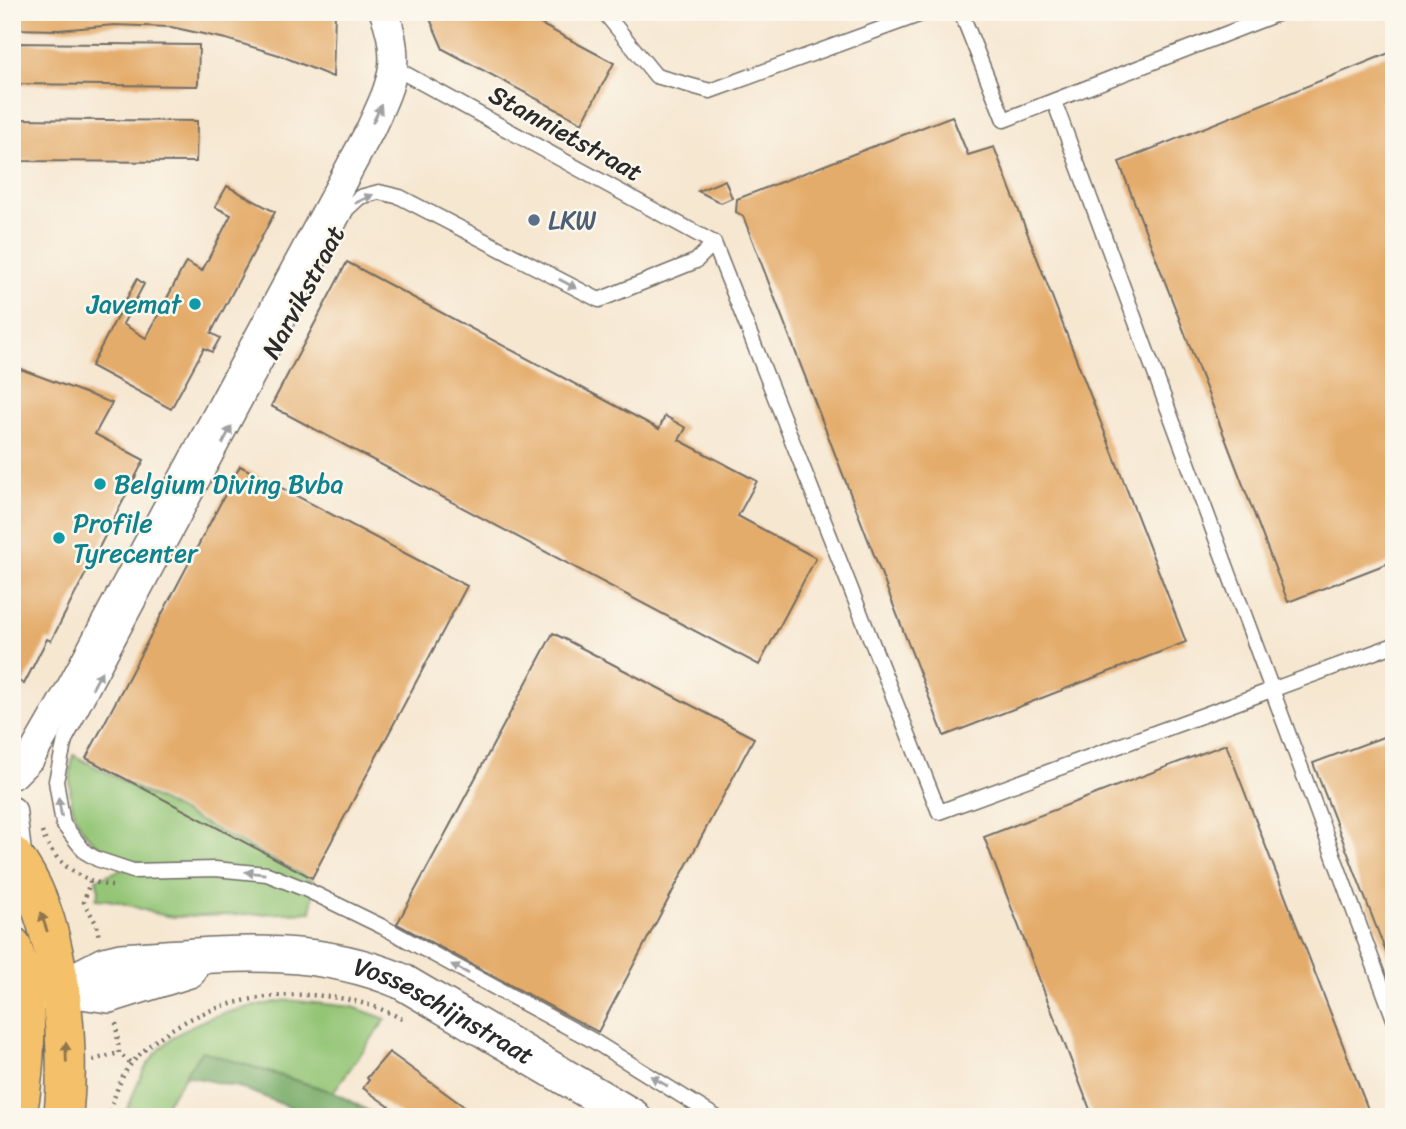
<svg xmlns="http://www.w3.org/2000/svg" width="1406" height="1129" viewBox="0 0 1406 1129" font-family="Sriracha,sans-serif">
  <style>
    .green { fill: #93c575; stroke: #5f7850; stroke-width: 2 }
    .forest { fill: #76aa66; stroke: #506a48; stroke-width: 2 }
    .building { fill: #e4ac6b }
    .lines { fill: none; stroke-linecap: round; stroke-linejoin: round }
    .service-casing { stroke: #726d65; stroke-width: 17 }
    .minor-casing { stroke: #726d65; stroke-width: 31 }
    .tertiary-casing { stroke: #726d65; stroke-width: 38 }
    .primary-casing { stroke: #726d65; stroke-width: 41 }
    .path { stroke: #726d65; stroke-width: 4.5; stroke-dasharray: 2 5; stroke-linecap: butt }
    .service { stroke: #fff; stroke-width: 14 }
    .minor { stroke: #fff; stroke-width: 28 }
    .tertiary { stroke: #fff; stroke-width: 35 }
    .primary { stroke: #f4c16b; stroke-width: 38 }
    .oneway { fill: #a0a0a0 }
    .oneway2 { fill: #90764b }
    .service-dot { fill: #5c6f8a; stroke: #fbf7ec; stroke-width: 2.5 }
    .culture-dot { fill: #0f9aa8; stroke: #fbf7ec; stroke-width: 2.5 }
    .labels { text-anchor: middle; stroke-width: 5; stroke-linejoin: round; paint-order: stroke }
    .street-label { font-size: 26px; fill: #2b2b2b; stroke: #fbf7ec }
    .service-label { font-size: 26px; fill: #4e5e75; stroke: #fbf7ec; text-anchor: start }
    .culture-label { font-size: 26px; fill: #0d838f; stroke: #fbf7ec; text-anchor: start }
  </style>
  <rect width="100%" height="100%" fill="#fbf7ec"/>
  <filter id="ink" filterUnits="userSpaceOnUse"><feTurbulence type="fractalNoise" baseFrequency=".0143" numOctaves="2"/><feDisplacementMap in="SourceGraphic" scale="14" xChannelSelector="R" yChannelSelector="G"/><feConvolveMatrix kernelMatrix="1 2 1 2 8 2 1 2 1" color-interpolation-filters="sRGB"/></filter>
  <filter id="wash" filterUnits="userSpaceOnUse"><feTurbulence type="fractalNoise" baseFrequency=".00686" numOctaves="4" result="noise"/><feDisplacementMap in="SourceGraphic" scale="28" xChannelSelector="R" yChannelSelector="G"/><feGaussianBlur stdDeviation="1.57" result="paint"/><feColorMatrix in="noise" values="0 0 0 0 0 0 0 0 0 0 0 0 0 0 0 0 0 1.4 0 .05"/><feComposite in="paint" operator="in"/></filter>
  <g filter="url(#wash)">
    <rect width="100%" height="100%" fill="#f6e7d1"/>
    <path class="green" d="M73,755L314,881L311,912L174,917C146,914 123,899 96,899L99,890L96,879L140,863C81,849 62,814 73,755Z
      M287,1000L353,1007L386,1019L333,1092L202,1052L157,1117H124C131,1101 137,1082 146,1067C177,1017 234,1010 287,1000Z"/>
    <path class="forest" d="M202,1051L333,1092L380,1117H314L242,1088L184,1075Z"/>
    <g id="blocks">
      <path class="building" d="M12,12H335L333,77L279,55L226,39L171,27L114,25L59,30L12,29Z
        M427,12H518L614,63L582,123L443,49Z
        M12,43L199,45L198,83L197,86L12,84Z
        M1394,51V561L1288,602L1119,162Z
        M952,116L968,155L994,147L1186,642L944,736L743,216L736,212L737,199Z
        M13,119L197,121L196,162L13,161Z
        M725,180L732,198L721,203L698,191Z
        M227,186L275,212L211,333L220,338L212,352L204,348L171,409L91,366L137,279L144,284L123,324L146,338L186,262L202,271L231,215L215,207Z
        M347,262L659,429L665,416L686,428L679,440L757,481L738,516L816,558L759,665L271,406Z
        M12,366L112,403L95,434L144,460L51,641L47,639L24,684L12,677Z
        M240,466L467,586L312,878L86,758Z
        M553,633L754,738L598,1032L397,924Z
        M1394,733V973L1313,763Z
        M1226,744L1371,1117H1093L984,837Z
        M389,1052L466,1108L460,1117H404L363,1088L369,1080L367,1078Z"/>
    </g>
  </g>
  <g filter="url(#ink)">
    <use href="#blocks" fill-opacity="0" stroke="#726d65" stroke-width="2"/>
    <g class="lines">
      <g class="service-casing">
        <path id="service" d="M604,12L656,76L710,91L927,12
          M961,12L1004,120L1282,12
          M393,67L714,243
          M1054,101L1394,1019
          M714,243L696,261L599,300L400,197L379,192L360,197L347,209L65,740L56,781L63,824L85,852L97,859L133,871L215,869L267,874L305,889L383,927L592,1040L716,1117
          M714,243L939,812L1394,645"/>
      </g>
      <g class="minor-casing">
        <path id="minor" d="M14,774L31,757L69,691L370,130C391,84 403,63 384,12
          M12,811L18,861"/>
      </g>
      <g class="tertiary-casing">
        <g id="tertiary">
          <path d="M60,988L109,995L189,970"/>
          <path id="s1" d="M33,994L60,988L104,965L121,961C219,955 308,942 401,981L633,1117"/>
        </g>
      </g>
      <g class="primary-casing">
        <path id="primary" d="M12,855C60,912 72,1045 63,1117
          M12,946C30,999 27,1062 17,1117"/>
      </g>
      <path class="path" d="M42,832C52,862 82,882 112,886
        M90,881L84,902L97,925L99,939
        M116,1023L119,1053L132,1064
        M93,1060L119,1053
        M108,1117C114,1099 119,1078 132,1063C192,992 322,975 402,1019"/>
      <use href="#service" class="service"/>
      <use href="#minor" class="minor"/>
      <use href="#tertiary" class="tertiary"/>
      <use href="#primary" class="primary"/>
    </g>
    <defs><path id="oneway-solid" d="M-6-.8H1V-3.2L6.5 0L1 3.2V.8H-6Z" transform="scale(1.75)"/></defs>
    <g class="oneway">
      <use href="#oneway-solid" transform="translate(377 114) rotate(-64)"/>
      <use href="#oneway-solid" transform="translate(364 199) rotate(-26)"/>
      <use href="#oneway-solid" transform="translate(568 284) rotate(28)"/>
      <use href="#oneway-solid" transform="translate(227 435) rotate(-62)"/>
      <use href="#oneway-solid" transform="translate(97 680) rotate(-62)"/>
      <use href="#oneway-solid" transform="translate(60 807) rotate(-99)"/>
      <use href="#oneway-solid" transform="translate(255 873) rotate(-174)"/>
      <use href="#oneway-solid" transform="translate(460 969) rotate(-152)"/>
      <use href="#oneway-solid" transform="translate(659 1081) rotate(-149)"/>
    </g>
    <g class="oneway2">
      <use href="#oneway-solid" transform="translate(44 922) rotate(-109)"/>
      <use href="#oneway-solid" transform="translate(66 1052) rotate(-92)"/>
    </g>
  </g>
  <circle class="service-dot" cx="534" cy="220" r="7"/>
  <g class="culture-dot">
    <circle cx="195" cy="304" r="7"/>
    <circle cx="100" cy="484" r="7"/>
    <circle cx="59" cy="538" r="7"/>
  </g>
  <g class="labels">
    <g class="street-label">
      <text transform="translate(566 133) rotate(29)" y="9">Stannietstraat</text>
      <text transform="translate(303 292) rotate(-62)" y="9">Narvikstraat</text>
      <text dy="9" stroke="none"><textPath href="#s1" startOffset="430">Vosseschijnstraat</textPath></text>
    </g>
    <g class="service-label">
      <text x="548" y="229">LKW</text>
    </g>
    <g class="culture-label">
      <text x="181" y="313" text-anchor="end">Javemat</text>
      <text x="114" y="493">Belgium Diving Bvba</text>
      <text x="73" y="532">Profile<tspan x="73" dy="30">Tyrecenter</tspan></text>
    </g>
  </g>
  <rect width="1406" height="1129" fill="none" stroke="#fbf7ec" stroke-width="42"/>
</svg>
